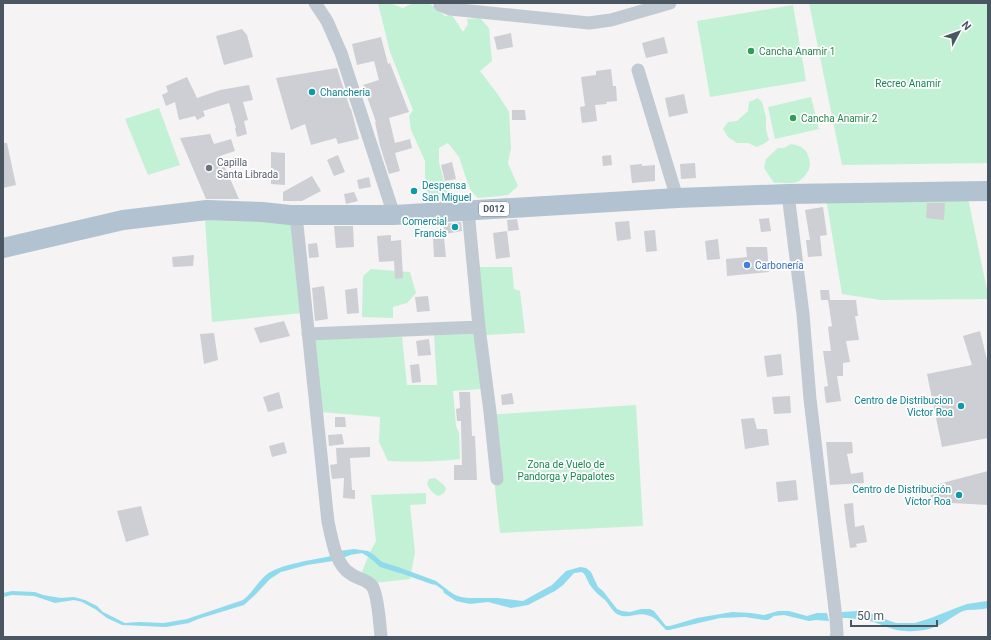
<svg xmlns="http://www.w3.org/2000/svg" width="991" height="640" viewBox="0 0 991 640" font-family="Roboto,sans-serif">
  <style>
    .green { fill: #c3f1d5 }
    .water { fill: #90daee }
    .building { fill: #cdcfd5 }
    .lines { fill: none; stroke-linecap: round; stroke-linejoin: round }
    .street { stroke: #c1cad2; stroke-width: 13 }
    .primary { stroke: #b3c2d1; stroke-width: 20 }
    .leisure-dot { fill: #2e9e5b; stroke: #fff; stroke-width: 1.5 }
    .culture-dot { fill: #0f9aa8; stroke: #fff; stroke-width: 1.5 }
    .worship-dot { fill: #6b7280; stroke: #fff; stroke-width: 1.5 }
    .shop-dot { fill: #3f7fe0; stroke: #fff; stroke-width: 1.5 }
    .labels { text-anchor: middle; stroke-width: 3.5; stroke-linejoin: round; paint-order: stroke }
    .shield { fill: #fff; stroke: #808990; stroke-width: 1 }
    .shield-label { font-size: 9px; font-weight: bold; fill: #4a5661 }
    .leisure-label { font-size: 10px; fill: #27864d; stroke: #fff; text-anchor: start }
    .park-label { font-size: 10px; fill: #17864f; stroke: #fff }
    .culture-label { font-size: 10px; fill: #0d838f; stroke: #fff; text-anchor: end }
    .worship-label { font-size: 10px; fill: #5b616d; stroke: #fff; text-anchor: start }
    .shop-label { font-size: 10px; fill: #366cbe; stroke: #fff; text-anchor: start }
  </style>
  <rect width="100%" height="100%" fill="#f5f3f3"/>
  <path class="green" d="M378,3L392,4L403,8L413,3H429L445,16L452,15L463,32L468,24L467,19L480,18L489,28L492,61L480,71L499,96L509,112L511,148L508,163L518,186L508,195L500,196L478,198L471,191L466,178L459,157L448,143L439,148V163L447,191L446,203L429,200L425,182V161L411,130L409,116L413,110L390,52Z
    M809,3H988V163L842,165Z
    M793,5L806,81L710,97L697,21Z
    M811,97L819,129L775,139L768,107Z
    M758,98L762,102L766,117V130L769,140L765,143L757,147L748,143H737L728,137L723,129L728,122L737,121L748,111L749,102Z
    M159,108L180,165L148,175L125,119Z
    M791,144C796,145 801,146 805,150C808,153 810,161 810,165C810,170 803,179 799,181C792,185 782,182 774,183L764,168L766,159L778,148H784Z
    M826,198H968L988,295V299L881,300L842,294Z
    M205,219L292,220L303,313L212,322Z
    M477,267H512L514,289L520,291L525,333L486,335Z
    M371,269L410,272L416,293L407,303L393,307V318L362,317L363,276Z
    M477,332L481,389L453,391L456,426L459,433L460,459C436,462 412,462 388,461L379,442L380,417L320,412L313,337H402L407,385H437L434,334Z
    M636,405L643,526L500,533L487,415Z
    M435,478L444,485L446,489L444,493L439,496C433,494 430,490 427,484L429,479Z
    M426,493V504L410,505L415,552L410,579L374,583L362,572L369,554L376,541L371,495Z"/>
  <path class="water" d="M354,549L368,551L373,554L382,562L398,567L436,581L449,591L455,595L461,597L469,598H498L523,601L552,585L566,571L580,567L586,568L591,572L598,587L603,591L617,609L622,611L630,612L641,609H650L654,611L666,626H670L697,618L732,612L751,613L764,615L778,611H789L807,616L817,613H827L829,621L816,620L809,621L784,615L774,616L768,620H764L745,617L720,618L669,630H666C660,624 656,617 647,615C637,612 627,620 617,614C612,611 609,604 605,600C599,595 594,591 590,585C587,580 586,575 582,572L574,573L563,585L555,591L528,605L511,608L488,602L470,604L456,601L444,593L443,590L436,585L431,584L403,574L396,572L380,567L370,558L362,553L350,555L343,558L339,551L346,550Z
    M331,556L333,561L307,565L281,572L270,579L256,594L244,605L198,619L189,623L166,627L122,625L107,618L95,609L82,602L74,600L55,603L34,596L12,595L3,597V593L12,591L35,592L43,595L61,598L74,597L85,600L97,606L103,612L125,623L139,622L164,623L187,619L243,600C252,593 257,583 266,575C279,564 314,560 331,556Z
    M987,601H988V608C979,611 969,608 961,612C955,615 950,619 945,622C934,629 919,632 906,631C897,631 890,628 882,625C869,620 856,618 842,618V612L858,611L874,614L887,620L896,623H915L931,618L956,608L967,604Z"/>
  <path class="building" d="M242,29L247,35L253,57L224,65L216,36Z
    M511,33L513,47L497,50L494,37Z
    M381,37L388,64L390,63L409,112L389,118L395,143L410,139L412,148L395,153L400,171L389,174L380,146L375,122H376L363,85L379,80L374,61L357,65L352,44Z
    M664,37L668,53L646,58L642,43Z
    M337,68L350,108L351,109L359,139L338,144L336,138L311,145L305,124L291,130L276,78Z
    M611,69L613,86H616L617,101L606,102L607,104L595,105L597,121L582,123L580,107L585,106L581,77L596,75V71Z
    M187,77L197,98L220,90L249,85L253,100L243,102L248,120L244,121L247,134L237,137L235,128H236L229,103L203,111L205,116L197,120L195,116L179,120L175,102L166,106L162,95L168,92L166,86Z
    M684,94L688,113L669,117L665,98Z
    M512,110H525L526,120H512Z
    M210,134L214,144L231,139L235,151L220,156L239,199H206L180,138Z
    M3,143H7L16,185L3,188Z
    M271,152L285,153V185L271,184Z
    M338,155L345,172L334,176L327,160Z
    M611,155L612,165L603,166L602,156Z
    M452,162L456,179L445,181L441,165Z
    M695,163L696,178L681,179L680,164Z
    M642,164V166L655,165V181L632,183L630,165Z
    M312,176L321,191L302,201H283V192Z
    M369,177L371,187L359,189L357,180Z
    M354,192L358,201L346,204L344,194Z
    M927,203H945L944,220L926,218Z
    M823,207L827,235L820,236L822,256L808,257L806,240H810L805,210Z
    M769,218L771,231L761,232L759,219Z
    M517,219L519,230L508,231L507,220Z
    M629,221L631,239L617,241L615,222Z
    M461,222L462,231L445,234L443,224Z
    M334,226H353L354,247L336,248Z
    M655,230L657,251L646,252L644,231Z
    M507,231L510,257L496,259L493,233Z
    M391,235V241L401,240L403,278L395,279L394,261L379,262L377,236Z
    M444,238L446,257H434L433,239Z
    M718,239L720,259L707,260L705,241Z
    M317,243L319,257L309,258L308,244Z
    M746,247H767L769,272L727,276L726,259L747,257Z
    M194,255L193,266L173,267L172,257Z
    M324,286L328,319L315,321L312,288Z
    M357,288L359,313L347,314L345,290Z
    M820,290H829L830,300H856L858,316H855L859,340L846,341L850,362L843,363V376H837L841,401L826,403L824,387L828,386L823,351H831L828,327L832,326L828,300H821Z
    M428,296L430,311L417,312L415,297Z
    M284,321L290,336L260,343L254,328Z
    M980,331L988,364V438L942,447L927,374L972,365L963,336Z
    M214,333L218,360L204,364L200,334Z
    M429,339L431,355L418,356L416,341Z
    M781,354L783,375L767,377L764,356Z
    M419,364L421,382L412,383L410,365Z
    M279,392L283,408L268,412L263,397Z
    M459,392H470L472,436H475L477,480H454V465H462L461,421H457L456,409L460,408Z
    M512,393L514,404L502,405L501,395Z
    M790,396L791,413L774,414L772,397Z
    M335,417H345L346,427H335Z
    M754,418L757,429H767L769,445L745,449L741,419Z
    M342,434L344,444L329,446L328,435Z
    M284,442L287,453L272,457L269,446Z
    M826,442H852L853,453L847,454L851,474L863,472L864,483L830,485Z
    M370,447V457L350,458L352,490H355V499L343,498L344,478L332,479L330,465L337,464L336,448Z
    M988,471V505L933,502L927,487Z
    M796,480L798,500L778,502L776,482Z
    M853,503L855,527L864,525L867,542L856,544L857,547L850,548L846,522L844,504Z
    M141,506L149,535L126,542L117,511Z"/>
  <g class="lines">
    <path class="street" d="M315,3L327,21L341,53L394,215
      M440,5L450,9L589,23L611,20L670,3
      M638,70L677,198
      M788,194L803,314L810,399L836,618L837,634L836,637
      M468,210L479,327L490,412L497,479
      M296,215L328,522C332,538 335,565 351,574C357,579 367,579 372,586C378,594 380,626 381,637
      M308,334L479,327"/>
    <path class="primary" d="M3,248L123,220L207,210L262,212L290,215H394L677,198L788,194L988,191"/>
  </g>
  <g class="leisure-dot">
    <circle cx="751" cy="51" r="4"/>
    <circle cx="793" cy="118" r="4"/>
  </g>
  <g class="culture-dot">
    <circle cx="312" cy="92" r="4"/>
    <circle cx="414" cy="191" r="4"/>
    <circle cx="455" cy="227" r="4"/>
    <circle cx="961" cy="406" r="4"/>
    <circle cx="959" cy="495" r="4"/>
  </g>
  <circle class="worship-dot" cx="209" cy="168" r="4"/>
  <circle class="shop-dot" cx="747" cy="265" r="4"/>
  <g class="labels">
    <rect class="shield" x="479" y="202" width="30" height="14" rx="3"/>
    <g class="shield-label">
      <text x="494" y="212">D012</text>
    </g>
    <g class="leisure-label">
      <text x="759" y="55">Cancha Anamir 1</text>
      <text x="801" y="122">Cancha Anamir 2</text>
    </g>
    <g class="park-label">
      <text x="908" y="87">Recreo Anamir</text>
      <text x="566" y="468">Zona de Vuelo de<tspan x="566" dy="12">Pandorga y Papalotes</tspan></text>
    </g>
    <g class="culture-label">
      <text x="320" y="96" text-anchor="start">Chancheria</text>
      <text x="422" y="189" text-anchor="start">Despensa<tspan x="422" dy="12">San Miguel</tspan></text>
      <text x="447" y="225">Comercial<tspan x="447" dy="12">Francis</tspan></text>
      <text x="953" y="404">Centro de Distribucion<tspan x="953" dy="12">Victor Roa</tspan></text>
      <text x="951" y="493">Centro de Distribución<tspan x="951" dy="12">Víctor Roa</tspan></text>
    </g>
    <g class="worship-label">
      <text x="217" y="166">Capilla<tspan x="217" dy="12">Santa Librada</tspan></text>
    </g>
    <g class="shop-label">
      <text x="755" y="269">Carbonería</text>
    </g>
  </g>
  <rect width="991" height="640" fill="none" stroke="#4a5661" stroke-width="8"/>
  <g transform="translate(959 32) rotate(49)" stroke="#ffffff" stroke-width="3" paint-order="stroke">
  <path d="M0-3L7 15L0 10L-7 15Z" fill="#4a5661"/>
  <text y="-6" font-size="11" font-weight="bold" text-anchor="middle" fill="#4a5661">N</text>
  </g>
  <path d="M851 620v6h86v-6" fill="none" stroke="#4a5661" stroke-width="2"/>
  <text x="857" y="620" font-size="12" fill="#4a5661" stroke="#ffffff" stroke-width="3" paint-order="stroke">50 m</text>
</svg>
